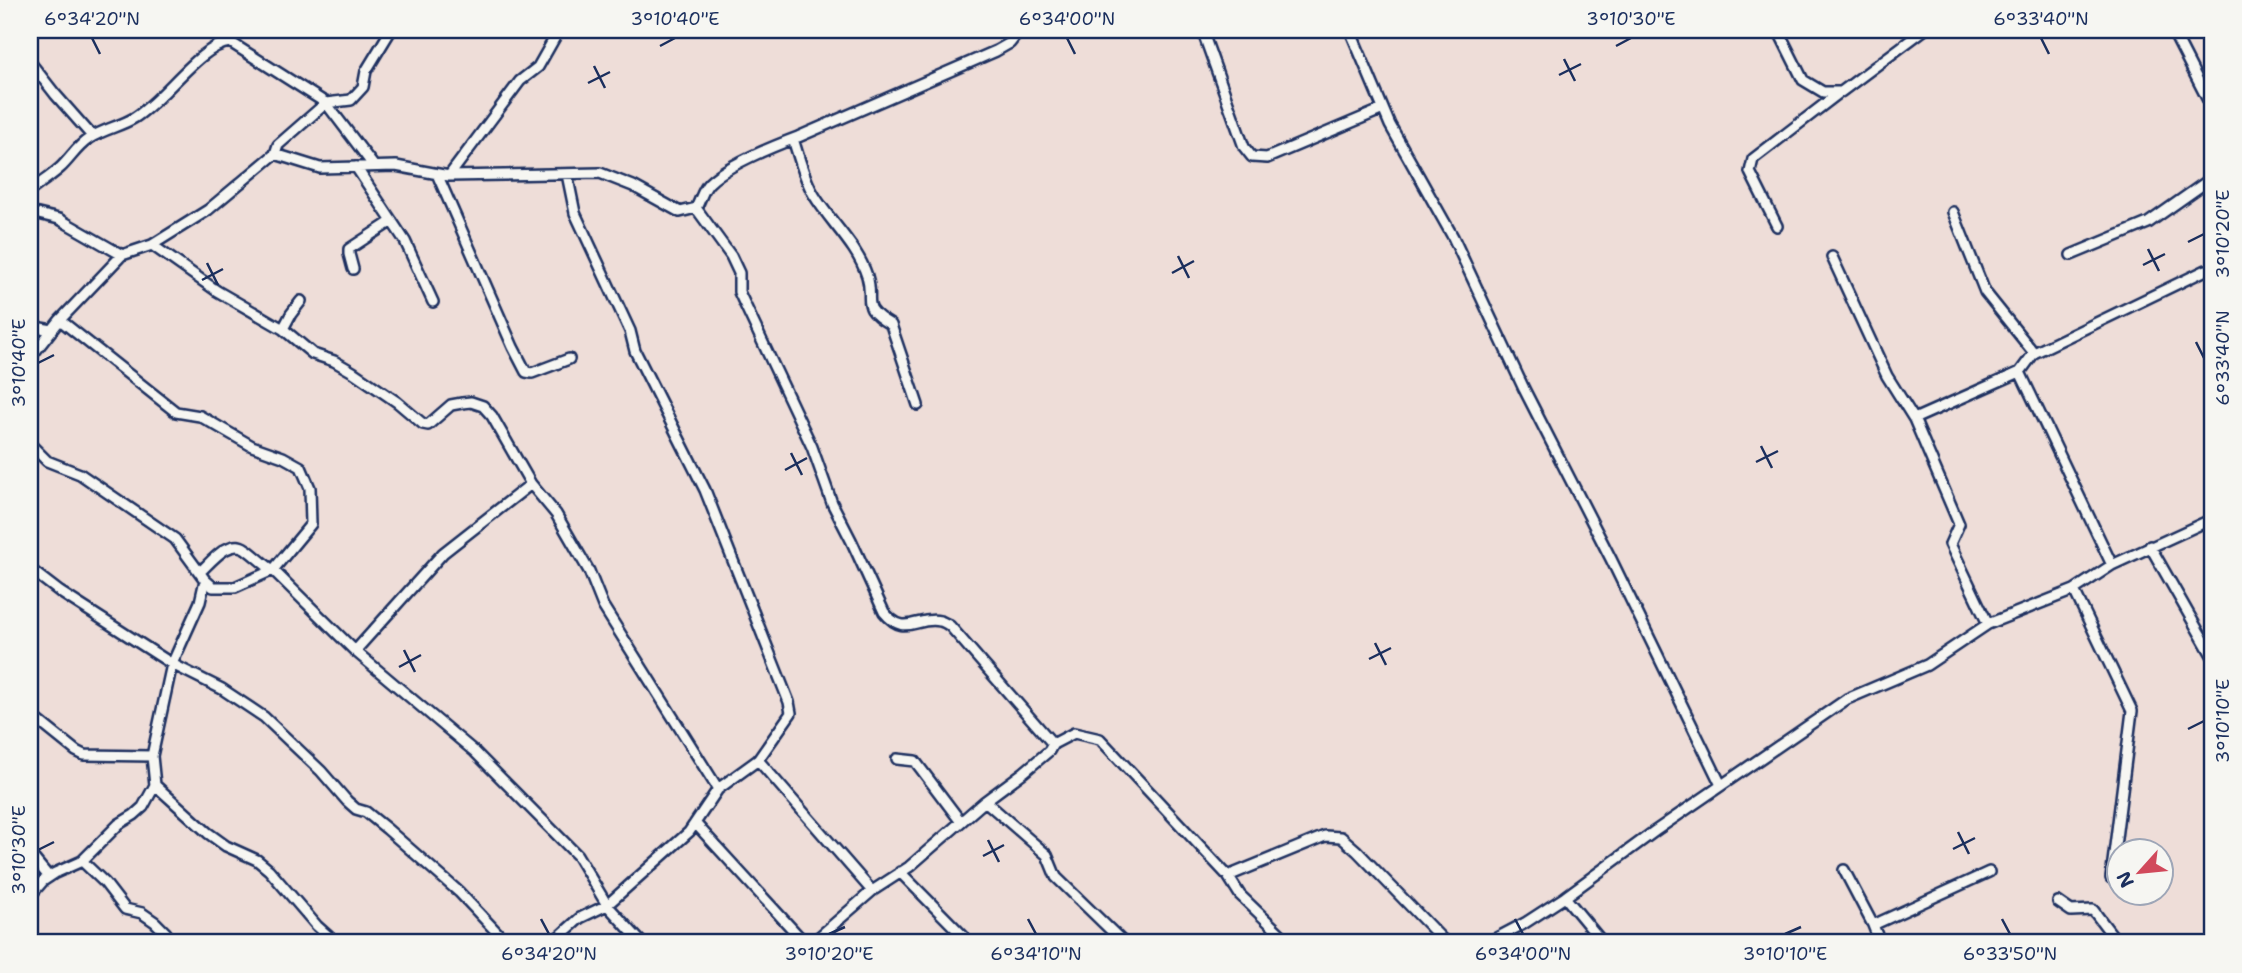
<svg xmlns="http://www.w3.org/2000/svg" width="2242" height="973" viewBox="0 0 2242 973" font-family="'Shantell Sans',sans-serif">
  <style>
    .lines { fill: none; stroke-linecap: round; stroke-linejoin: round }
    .minor-casing { stroke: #1b2f5e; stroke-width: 14 }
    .minor { stroke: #f6f6f2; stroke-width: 9 }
    .ticks { fill: none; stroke: #1b2f5e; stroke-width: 2.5 }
    .neatline { fill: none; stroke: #1b2f5e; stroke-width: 2.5 }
    .ticks-label { font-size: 18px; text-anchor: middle; fill: #1b2f5e }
  </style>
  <rect width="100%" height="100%" fill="#eeddd8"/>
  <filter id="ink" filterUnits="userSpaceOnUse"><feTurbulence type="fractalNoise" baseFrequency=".0143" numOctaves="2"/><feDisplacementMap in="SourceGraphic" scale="14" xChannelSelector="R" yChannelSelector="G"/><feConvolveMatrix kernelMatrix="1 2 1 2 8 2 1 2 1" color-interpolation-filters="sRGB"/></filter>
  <g filter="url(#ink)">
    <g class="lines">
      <g class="minor-casing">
        <path id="minor" d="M1016,30L1017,34L1010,43L996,51L798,137C774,146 727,165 709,183C703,189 700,201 696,208L731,256L739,273V292L812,447L832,503L851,540L884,612C905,638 916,616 940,621C944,622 947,624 950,626L1053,744
          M1202,30L1244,147L1252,157L1267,158L1383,109
          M1350,30L1390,125L1453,237L1524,389L1611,559L1721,785
          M1778,30L1803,80L1823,92H1841L1924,30
          M2172,30L2212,108
          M30,62L55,94L92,136
          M793,139C799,157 804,179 814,195C830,222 857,245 867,276C875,302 858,306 891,325L918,405
          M275,154L320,168L396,166L449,176L600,173L633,186L680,212L696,208
          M356,167L405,241L433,302
          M437,174L513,347L526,372L532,373L569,359
          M567,174L575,213L630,331L635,351L705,490L789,702L791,713L758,760
          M449,176L520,81L538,67L559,30
          M30,191C40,183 51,176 60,168C71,158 76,147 90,138C104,129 121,126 134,118C164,100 200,45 230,42L326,103L373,165
          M30,212L59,219L122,255
          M1777,226L1750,172L1753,159L1839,93
          M152,245L217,291L283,329
          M2071,255L2148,223L2212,178
          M1832,257L1887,376L1914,419L1959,524L1950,544L1988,624
          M353,269L349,254V249L392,221
          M301,301L291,314L283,329L313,354L334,361L353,372L397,402L423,424L428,425L451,405L462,403L471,402L483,406L492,416L531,484L556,514L589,571L603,606L718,789
          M60,320L176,412L200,416L252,446L283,457L301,467L310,488L311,524L273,570L355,651L475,752L577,855L607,905L642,943
          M30,326L52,330
          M2034,353L2206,270
          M30,358L60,320L122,255L152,245L208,210L275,154L278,145L326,103L351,100L363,87L366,71L391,30
          M2020,372L2112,565
          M1914,419L2020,372L2034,353L1985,292L1953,212
          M30,444L47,461L80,474L175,539L205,580L200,602L172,664L152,756L155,785
          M2150,546L2212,655
          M30,569L60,592L172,664L222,689L264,717L321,771L347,801L356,809L366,812L387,829L459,892L507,943
          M200,572C211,562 230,537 246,549C256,556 263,564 273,570L235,587H213L205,580
          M2074,590L2132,711L2111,878
          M355,651L443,553L531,484
          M30,714L76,751L84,755L152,756
          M897,759L915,761L961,822
          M985,801L1047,855L1056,877L1124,943
          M695,823L805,943
          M30,854L49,877
          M82,861L105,883L125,909L142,913L155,922L166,933L172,943
          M1844,870L1873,925
          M900,872L970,943
          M1228,876L1325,836L1341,837L1357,851L1446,943
          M30,896L43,881L55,873L82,861L119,824L134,815L143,807L155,785L208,833L226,846L257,860L269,870L317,926L336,943
          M1565,897L1603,943
          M2058,902L2071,911L2093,910L2118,943
          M552,943L580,918L607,905L689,832L718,789L758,760L872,891
          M812,943L872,891L909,867L985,801L1024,772L1049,751L1053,744L1074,733L1100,739L1228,876L1240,895L1290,943
          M1487,943L1525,923L1565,897L1655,831L1847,699L1927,665L1988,624L2074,590L2112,565L2212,519
          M1880,943L1873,925L1989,872"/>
      </g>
      <use href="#minor" class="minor"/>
    </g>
  </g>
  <path class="ticks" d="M92,38L100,54M1067,38L1075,54M2041,38L2049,54M660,46L675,38M1616,46L1631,38M1564,59L1575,81M594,66L605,88M1559,75L1581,64M588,83L610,72M2188,242L2204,234M2148,249L2159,271M1178,256L1189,278M207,263L218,285M2143,265L2165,254M1172,273L1194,261M202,280L223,269M2196,342L2204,358M38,363L54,355M1761,446L1772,468M791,453L802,475M1756,462L1778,451M785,470L807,458M1375,643L1386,665M404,650L415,672M1369,659L1391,648M399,667L421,655M2188,729L2204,721M1958,832L1969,854M988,840L999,862M1953,849L1975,838M38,850L54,842M983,856L1004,845M541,919L549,934M1028,919L1036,934M1515,919L1523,934M2002,919L2010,934M829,934L845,927M1785,934L1801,927"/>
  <rect width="2242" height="973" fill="none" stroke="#f6f6f2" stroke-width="77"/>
  <g transform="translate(2140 872) rotate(243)"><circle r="33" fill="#f6f6f2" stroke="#9ea6b7" stroke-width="2"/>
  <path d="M0-5L12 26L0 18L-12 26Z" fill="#d1495b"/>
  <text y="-10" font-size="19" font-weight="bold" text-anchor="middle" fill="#1b2f5e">N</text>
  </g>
  <rect x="38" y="38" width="2166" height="896" class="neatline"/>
  <g class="ticks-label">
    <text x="92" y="25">6°34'20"N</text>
    <text x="675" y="25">3°10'40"E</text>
    <text x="1067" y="25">6°34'00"N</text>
    <text x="1631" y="25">3°10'30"E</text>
    <text x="2041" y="25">6°33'40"N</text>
    <text transform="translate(2223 234) rotate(-90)" y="6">3°10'20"E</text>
    <text transform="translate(2223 358) rotate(-90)" y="6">6°33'40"N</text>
    <text transform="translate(19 363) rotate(-90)" y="6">3°10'40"E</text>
    <text transform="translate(2223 721) rotate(-90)" y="6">3°10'10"E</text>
    <text transform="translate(19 850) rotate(-90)" y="6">3°10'30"E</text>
    <text x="549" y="960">6°34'20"N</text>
    <text x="829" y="960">3°10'20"E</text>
    <text x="1036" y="960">6°34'10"N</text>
    <text x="1523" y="960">6°34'00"N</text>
    <text x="1785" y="960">3°10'10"E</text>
    <text x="2010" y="960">6°33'50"N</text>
  </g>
</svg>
